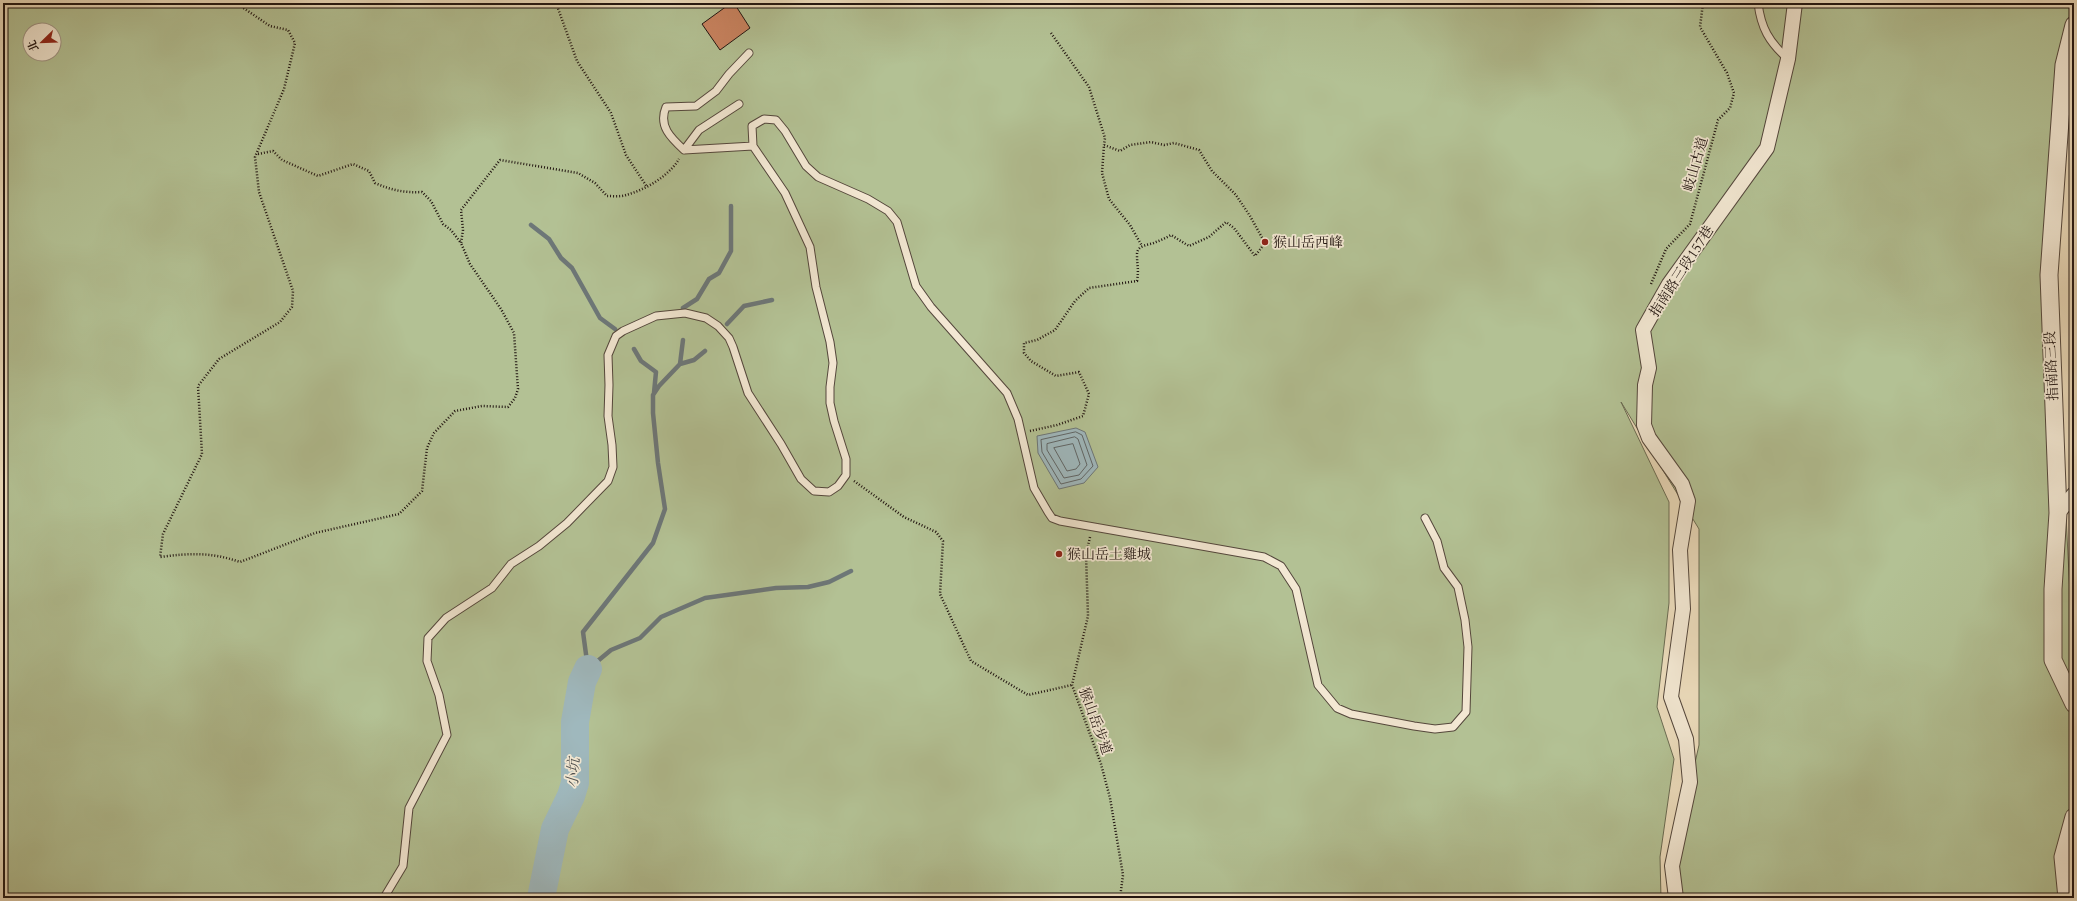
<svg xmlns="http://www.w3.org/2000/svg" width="2077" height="901" viewBox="0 0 2077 901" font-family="Cardo,'Noto Serif TC',serif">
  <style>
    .green { fill: #b3c194; stroke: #6a6b52; fill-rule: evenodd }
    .water { fill: #9fb8bd; stroke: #6d7778 }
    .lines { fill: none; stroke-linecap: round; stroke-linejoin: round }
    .shore { stroke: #606667; stroke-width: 1 }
    .stream { stroke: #6d7778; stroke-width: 4.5 }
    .river { stroke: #9fb8bd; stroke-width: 28 }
    .building { fill: #c98360; stroke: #211511 }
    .service-casing { stroke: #54473c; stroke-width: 9 }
    .minor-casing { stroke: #54473c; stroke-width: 16 }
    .tertiary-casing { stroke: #54473c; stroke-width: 19 }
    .path { stroke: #211511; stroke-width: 2.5; stroke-dasharray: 1 2; stroke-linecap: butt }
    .service { stroke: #f3e8d3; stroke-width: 7 }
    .minor { stroke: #f3e8d3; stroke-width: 14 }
    .tertiary { stroke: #f3e8d3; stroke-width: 17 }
    .poi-dot { fill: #8f2418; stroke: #f3e8d3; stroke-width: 1.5 }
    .labels { text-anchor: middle; stroke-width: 3.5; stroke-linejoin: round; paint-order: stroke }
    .street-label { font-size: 14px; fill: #211511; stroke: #f3e8d3 }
    .poi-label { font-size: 14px; fill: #211511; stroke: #f3e8d3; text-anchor: start }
    .water-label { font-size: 15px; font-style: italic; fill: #4d4e4d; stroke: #f3e8d3 }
  </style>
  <rect width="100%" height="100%" fill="#ecdcbc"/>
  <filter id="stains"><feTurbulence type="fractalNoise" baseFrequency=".005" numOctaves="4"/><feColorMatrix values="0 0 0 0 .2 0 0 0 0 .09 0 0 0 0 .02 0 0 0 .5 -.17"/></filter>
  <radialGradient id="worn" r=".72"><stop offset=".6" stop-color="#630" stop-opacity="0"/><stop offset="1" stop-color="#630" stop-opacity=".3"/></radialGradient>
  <path class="green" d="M3,3H2074V61L2056,176V319L2074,673V898H1678L1672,866L1699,745V529L1621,402L1669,502V603L1657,707L1674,759L1660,857L1661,898H3ZM30,30H54V54H30Z"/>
  <path class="water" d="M1076,428L1085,432L1098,467L1084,483L1059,489L1038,453L1037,436Z"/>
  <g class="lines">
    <path class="shore" d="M1076,432L1082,435L1093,466L1081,479L1061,484L1042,452L1041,440Z
      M1075,437L1078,439L1087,465L1079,475L1064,478L1047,450V444Z
      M1073,444L1080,464L1076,469L1067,471L1054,448Z"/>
    <path class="stream" d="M531,225L549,239L561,258L572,268L600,318L615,329
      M683,308L697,299L709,279L719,273L731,251V206
      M727,324L744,306L772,300
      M634,349L641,361L656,372L654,393
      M680,364L683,340
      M588,669L583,632L653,543L665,509L658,463L653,413V395L659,386L680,364L694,360L705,351
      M588,669L611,650L640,638L661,617L705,598L776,588L808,587L829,582L851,571"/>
    <path class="river" d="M541,898L555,829L571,796L575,783V722L582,682L588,669"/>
  </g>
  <path class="building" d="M731,3H734L750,28L720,50L702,24Z"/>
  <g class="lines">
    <g class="service-casing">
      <path id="service" d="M1758,3C1761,28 1769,42 1788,59
        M749,53L729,74L716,91L696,106L666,107C658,126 671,138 684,150L753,146
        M684,150L699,130L739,104
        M381,898L385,896L403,866L409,808L447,735L439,695L427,661L428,638L446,618L492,588L511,564L539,546L567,523L608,481L613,467L612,445L608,416L609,385L608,355L616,336L623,331L656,316L685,313L706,318L718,326L729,338L733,347L748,393L781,444L801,479L814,491L829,492L838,486L846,475V459L834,421L830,403V387L833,363L830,342L816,287L810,247L785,193L753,146L752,126L764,119L776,120L785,131L806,166L818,177L868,199L888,211L897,222L916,286L931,307L1007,393L1018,419L1034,488L1048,512L1052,518L1060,521L1264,557L1281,566L1296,589L1318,685L1337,708L1351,714L1414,726L1435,729L1453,727L1466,712L1468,647L1465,620L1458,587L1444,568L1437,541L1425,518"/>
    </g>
    <g class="minor-casing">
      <path id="minor" d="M2058,513L2074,494
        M1676,898L1672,866L1690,782L1686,739L1671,697L1683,609L1680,550L1688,501L1682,484L1649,438L1644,425L1645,385L1649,368L1643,330L1669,284L1767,148L1788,59L1795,3"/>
    </g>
    <g class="tertiary-casing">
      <path id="tertiary" d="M2074,25L2064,65L2049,275L2058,513L2053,589V660L2074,704
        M2067,898L2063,857L2074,817"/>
    </g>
    <path class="path" d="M236,3L270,26L288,30L295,43L284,89L255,157L259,192L293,291L292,307L280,322L219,359L198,386L202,454L163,534L160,557C190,553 211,552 240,562L315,533L399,514L422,491L427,448L434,433L455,411L482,406L508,407L515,398L518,389L514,333L501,309L470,264L461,243
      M556,3L577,61L611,113L626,155L647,187
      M1051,33L1089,87L1105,138L1104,145
      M258,154L273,151L282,160L318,176L353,164L369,171L375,183C391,190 404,193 422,192L431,201L443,224L451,230L461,243L463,230L461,210L500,160L578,173L595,183L607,196C613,196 620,197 626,195C645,190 669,176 679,159
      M1651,284L1666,249L1690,224L1718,120L1730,108L1734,93L1727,73L1700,27L1703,3
      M1030,431L1057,425L1083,416L1089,394L1079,372L1056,376L1031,361L1024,353V343L1037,340L1055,330L1075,301L1089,288L1137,281C1139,270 1137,265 1137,255C1137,244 1148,246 1156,242C1161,240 1166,238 1171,235L1189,246L1209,237L1226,222L1234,228L1255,256L1265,243L1250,216L1236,195L1212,171L1199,150L1174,143L1164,145L1151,142L1130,145L1120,151L1104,145L1102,173L1109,199L1130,225L1142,246
      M854,481L904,517L936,532L943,541L940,594L971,661L1028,695L1072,685
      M1090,537L1086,555L1088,616L1072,685L1101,764L1110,798L1123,875L1120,898"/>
    <use href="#service" class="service"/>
    <use href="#minor" class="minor"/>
    <use href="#tertiary" class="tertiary"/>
  </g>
  <g class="poi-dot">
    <circle cx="1265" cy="242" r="4"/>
    <circle cx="1059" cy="554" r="4"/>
  </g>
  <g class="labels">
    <g class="street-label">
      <text transform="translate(1695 164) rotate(-74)" y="5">岐山古道</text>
      <text transform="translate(1681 271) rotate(-57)" y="5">指南路三段157巷</text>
      <text transform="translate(2051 366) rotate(-93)" y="5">指南路三段</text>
      <text transform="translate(1096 721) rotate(70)" y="5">猴山岳步道</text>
    </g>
    <g class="poi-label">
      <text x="1273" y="247">猴山岳西峰</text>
      <text x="1067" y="559">猴山岳土雞城</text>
    </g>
    <g class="water-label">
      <text transform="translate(573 773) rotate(-86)" y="5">小坑</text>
    </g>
  </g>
  <rect width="2077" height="901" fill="none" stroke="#ecdcbc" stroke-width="16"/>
  <rect x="4" y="4" width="2069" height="893" fill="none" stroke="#211511" stroke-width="2"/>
  <rect x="8" y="8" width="2061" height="885" fill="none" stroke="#211511"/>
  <g transform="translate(42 42) rotate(247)"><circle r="19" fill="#f3e8d3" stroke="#9f9485"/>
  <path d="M0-3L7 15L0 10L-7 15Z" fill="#8f2418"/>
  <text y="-6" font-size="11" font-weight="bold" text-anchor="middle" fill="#211511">北</text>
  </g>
  <rect width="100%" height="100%" filter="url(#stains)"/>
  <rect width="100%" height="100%" fill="url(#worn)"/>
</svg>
